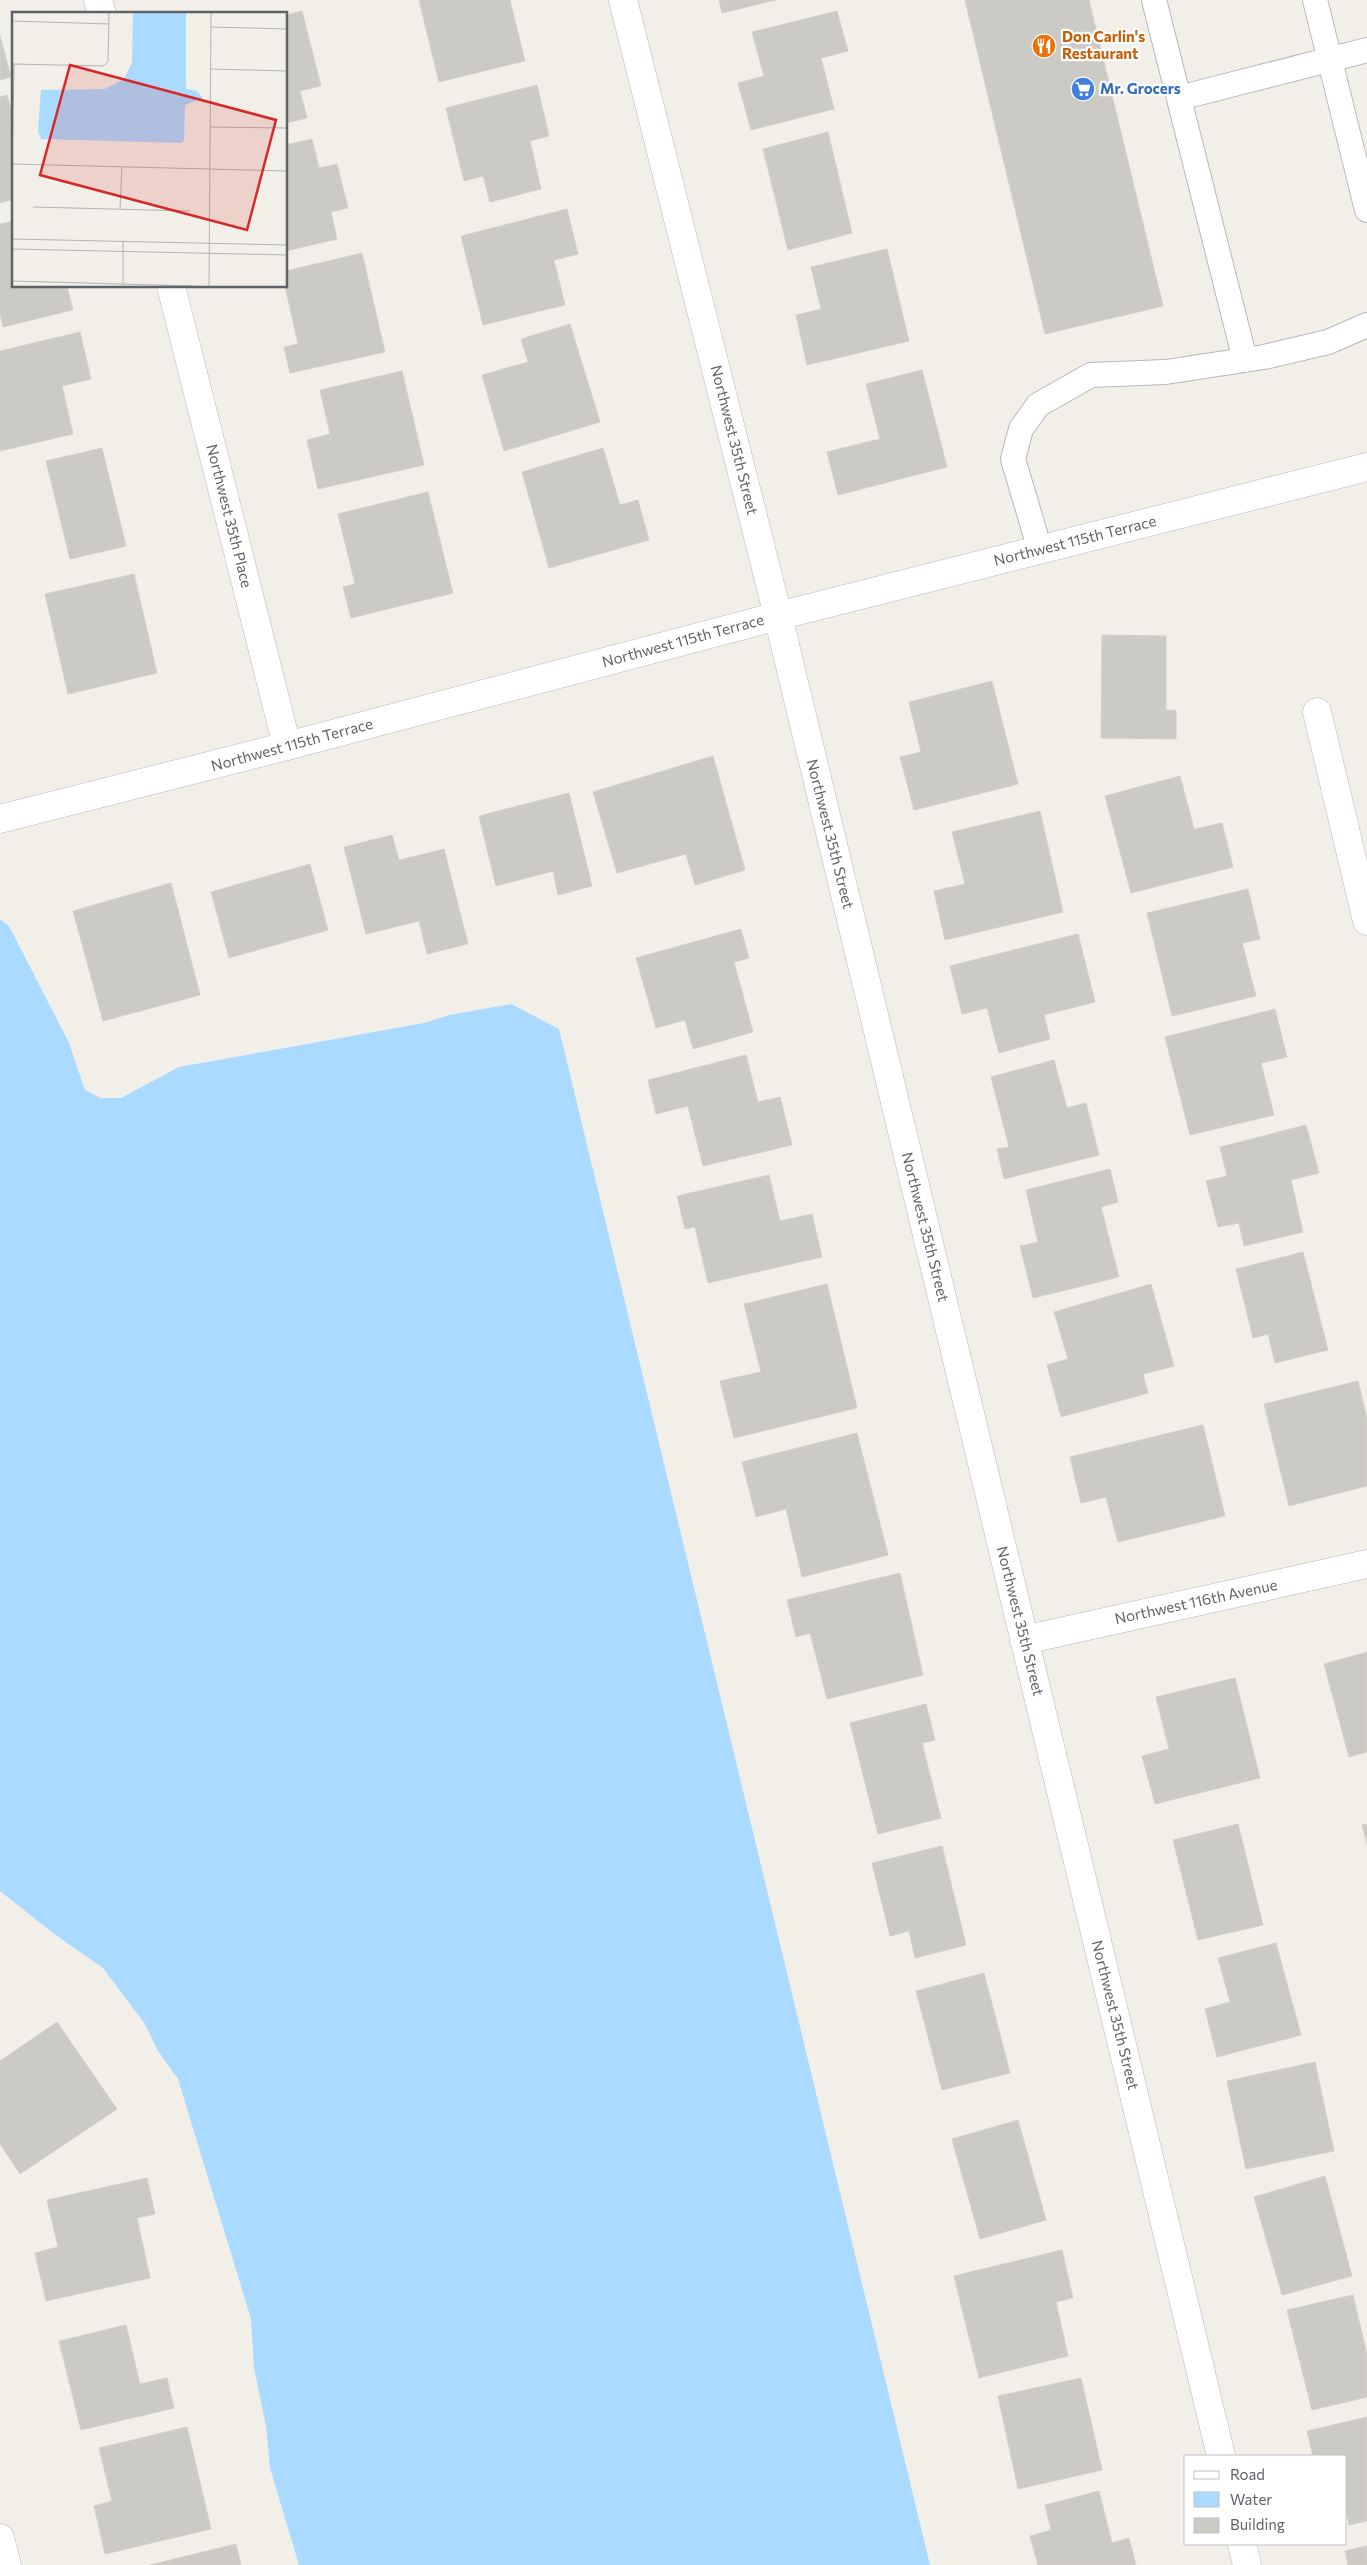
<svg xmlns="http://www.w3.org/2000/svg" width="1367" height="2565" viewBox="0 0 1367 2565" font-family="Commissioner,sans-serif">
  <style>
    .water { fill: #aadaff }
    .building { fill: #cccac5; stroke: #d6d1c6 }
    .lines { fill: none; stroke-linecap: round; stroke-linejoin: round }
    .lane-casing { stroke: #b5b8bc; stroke-width: 26 }
    .street-casing { stroke: #b5b8bc; stroke-width: 29 }
    .secondary-casing { stroke: #b6babf; stroke-width: 29 }
    .lane { stroke: #fff; stroke-width: 24 }
    .street { stroke: #fff; stroke-width: 28 }
    .secondary { stroke: #fff; stroke-width: 28 }
    .labels { text-anchor: middle; stroke-width: 4.5; stroke-linejoin: round; paint-order: stroke }
    .food-label { font-size: 15px; font-weight: bold; fill: #c56008; stroke: #fff; text-anchor: start }
    .shop-label { font-size: 15px; font-weight: bold; fill: #366cbe; stroke: #fff; text-anchor: start }
    .street-label { font-size: 15px; fill: #5f6368; stroke: #fff }
    .inset-road { fill: none; stroke: #b3b3b1; stroke-width: 1 }
    .view { fill: #d62828; fill-opacity: 0.15; stroke: #d62828; stroke-width: 2.5 }
    .inset-edge { fill: none; stroke: #5f6368; stroke-width: 2.5 }
  </style>
  <rect width="100%" height="100%" fill="#f1efe8"/>
  <path class="water" d="M0,919L9,926L69,1043L85,1090L101,1098H121L179,1067L424,1023L449,1015L511,1004L559,1029L930,2565H299L270,2468L266,2426L254,2368L251,2319L178,2079L158,2051L145,2024L103,1968L53,1933L0,1891Z"/>
  <path class="building" d="M419,0H510L525,61L439,82Z
    M719,0H776L722,13Z
    M965,0H1089L1163,306L1045,334Z
    M302,11L321,86L300,91L307,118L286,123V15Z
    M837,11L848,51L821,58L834,109L751,130L738,83L764,76L752,32Z
    M0,36L11,77L0,80Z
    M537,85L549,136L530,141L541,189L490,202L483,176L464,181L446,108Z
    M7,95L14,119V199L0,203V97Z
    M828,132L852,233L788,250L763,149Z
    M312,139L319,168L337,164L348,208L331,212L337,239L286,251V145Z
    M567,209L578,254L554,260L565,305L483,325L461,236Z
    M14,221V286H67L73,310L3,327L0,314V224Z
    M887,249L909,341L807,365L796,315L821,309L811,267Z
    M362,253L385,352L290,373L284,347L298,344L285,286L286,271Z
    M570,324L600,422L504,451L482,375L528,362L521,339Z
    M80,332L91,379L62,386L73,434L0,451V351Z
    M922,370L947,467L838,495L827,452L880,439L866,384Z
    M402,371L424,465L318,489L307,440L330,434L320,390Z
    M102,448L126,546L70,559L46,461Z
    M603,448L620,505L638,500L649,540L549,568L522,472Z
    M428,492L453,593L351,618L343,587L355,584L338,514Z
    M134,574L157,673L68,694L45,594Z
    M1102,635L1166,636V710H1176V739L1101,738Z
    M992,681L1018,784L914,810L900,757L921,752L909,702Z
    M713,756L745,870L695,885L686,854L617,873L593,792Z
    M1180,776L1194,829L1222,823L1233,867L1131,893L1105,796Z
    M569,793L592,886L558,895L553,871L496,886L479,816Z
    M1040,811L1063,912L945,940L934,891L965,884L952,832Z
    M392,835L399,860L444,849L468,944L427,954L419,921L366,934L344,847Z
    M310,864L328,930L229,958L211,892Z
    M171,883L200,995L103,1021L73,911Z
    M1248,889L1260,939L1242,943L1256,996L1172,1016L1147,913Z
    M741,929L749,958L734,962L753,1032L693,1049L685,1020L656,1028L636,958Z
    M1078,934L1095,1002L1044,1015L1050,1039L999,1053L987,1008L962,1014L950,966Z
    M1275,1009L1287,1057L1261,1063L1274,1115L1190,1135L1165,1037Z
    M746,1055L758,1102L780,1097L792,1145L703,1166L688,1106L656,1114L648,1080Z
    M1054,1060L1067,1108L1086,1103L1099,1155L1004,1179L997,1149L1009,1147L991,1077Z
    M1306,1125L1319,1173L1291,1180L1303,1232L1244,1246L1239,1223L1218,1227L1206,1181L1227,1176L1220,1147Z
    M1110,1169L1118,1202L1101,1207L1119,1277L1033,1298L1020,1246L1038,1242L1026,1190Z
    M769,1175L780,1221L812,1214L822,1257L708,1283L695,1227L685,1229L677,1196Z
    M1303,1252L1328,1350L1275,1363L1268,1334L1253,1338L1236,1269Z
    M827,1284L857,1408L734,1438L720,1381L761,1372L744,1304Z
    M1151,1284L1174,1366L1143,1374L1148,1393L1061,1417L1047,1365L1068,1359L1054,1312Z
    M1358,1381L1367,1419V1486L1289,1506L1264,1404Z
    M1203,1425L1225,1516L1118,1542L1106,1497L1081,1503L1070,1457Z
    M857,1433L888,1555L802,1577L786,1509L756,1517L742,1462Z
    M900,1573L923,1675L827,1699L810,1633L796,1637L787,1600Z
    M1367,1652V1752L1349,1757L1324,1664Z
    M1235,1678L1260,1778L1155,1804L1142,1756L1169,1749L1156,1697Z
    M926,1704L935,1740L922,1743L941,1818L878,1834L850,1723Z
    M1238,1824L1263,1925L1198,1940L1173,1840Z
    M1367,1824V1844L1362,1825Z
    M942,1846L966,1945L915,1958L909,1931L890,1936L872,1863Z
    M1276,1943L1301,2035L1217,2057L1205,2009L1230,2002L1218,1958Z
    M984,1973L1010,2073L942,2090L916,1991Z
    M57,2022L117,2109L20,2174L0,2144V2061Z
    M1315,2062L1334,2151L1246,2169L1227,2081Z
    M1018,2120L1046,2220L980,2239L952,2139Z
    M1325,2176L1352,2276L1282,2295L1254,2197Z
    M147,2178L155,2214L137,2218L150,2278L46,2301L35,2253L58,2247L47,2200Z
    M1062,2250L1073,2298L1056,2302L1068,2356L979,2378L954,2276Z
    M1353,2295L1367,2355V2397L1312,2410L1287,2310Z
    M126,2325L140,2384L167,2378L174,2408L81,2430L59,2341Z
    M1081,2378L1102,2470L1018,2489L998,2396Z
    M1367,2417V2521L1349,2525L1346,2510V2456H1313L1307,2431Z
    M187,2427L211,2529L105,2554L94,2506L112,2501L99,2448Z
    M1099,2491L1112,2543L1129,2538L1136,2565H1038L1030,2536L1051,2530L1045,2505Z
    M236,2544L241,2565H150Z
    M1367,2546V2565H1348L1345,2551Z"/>
  <g class="lines">
    <g class="lane-casing">
      <path id="lane" d="M1154,0L1245,360
        M1315,0L1367,210
        M1179,98L1367,50
        M1040,550L1013,459L1021,429L1038,405L1091,375L1166,372L1264,357L1328,342L1367,325"/>
    </g>
    <g class="street-casing">
      <path id="street" d="M98,0L102,14
        M623,0L778,616L1221,2456
        M171,286L287,746
        M1317,712L1367,921
        M1024,1640L1367,1564
        M0,2538L7,2565
        M1242,2544L1247,2565"/>
    </g>
    <g class="secondary-casing">
      <path id="secondary" d="M0,819L287,746L778,616L1367,467"/>
    </g>
    <use href="#lane" class="lane"/>
    <use href="#street" class="street"/>
    <use href="#secondary" class="secondary"/>
  </g>
  <defs>
    <g id="restaurant-disc" transform="scale(1.25)"><circle r="9.5" fill="#e8710a" stroke="#fff"/><path d="M-5-6h1v4h1v-4h1v4h1v-4h1v5L-1.5 .5V6h-2V.5L-5-1ZM5-6V6H3V1.5H1.5Q1.5-4 5-6Z" fill="#fff"/></g>
    <g id="supermarket-disc" transform="scale(1.25)"><circle r="9.5" fill="#3f7fe0" stroke="#fff"/><path d="M-6-5.5h2.5l.6 2H6L4.5 2H-2.5L-4.4-4H-6ZM-1.5 3.2a1.3 1.3 0 1 0 .1 0ZM3 3.2a1.3 1.3 0 1 0 .1 0Z" fill="#fff"/></g>
  </defs>
  <g fill-rule="evenodd">
    <use href="#restaurant-disc" x="1044" y="46"/>
    <use href="#supermarket-disc" x="1083" y="89"/>
  </g>
  <g class="labels">
    <g class="food-label">
      <text x="1062" y="42">Don Carlin's<tspan x="1062" dy="17">Restaurant</tspan></text>
    </g>
    <g class="shop-label">
      <text x="1100" y="94">Mr. Grocers</text>
    </g>
    <g class="street-label">
      <text transform="translate(734 440) rotate(76)" y="5">Northwest 35th Street</text>
      <text transform="translate(229 516) rotate(76)" y="5">Northwest 35th Place</text>
      <text transform="translate(1075 541) rotate(-14)" y="5">Northwest 115th Terrace</text>
      <text transform="translate(683 641) rotate(-15)" y="5">Northwest 115th Terrace</text>
      <text transform="translate(292 745) rotate(-15)" y="5">Northwest 115th Terrace</text>
      <text transform="translate(830 834) rotate(76)" y="5">Northwest 35th Street</text>
      <text transform="translate(925 1227) rotate(76)" y="5">Northwest 35th Street</text>
      <text transform="translate(1196 1602) rotate(-12)" y="5">Northwest 116th Avenue</text>
      <text transform="translate(1020 1621) rotate(76)" y="5">Northwest 35th Street</text>
      <text transform="translate(1115 2015) rotate(76)" y="5">Northwest 35th Street</text>
    </g>
  </g>
  <g transform="translate(12 12)">
    <rect width="275" height="275" fill="#f1efe8"/>
    <path d="M121,1H174V77L185,79L191,86L173,93L172,128L169,131L29,127L26,119L29,78L93,77L112,67L120,51Z" fill="#aadaff"/>
    <path class="inset-road" d="M0,9L97,12M199,15L275,17M0,52L91,54L96,50L97,1M199,57L275,59M198,115L275,116M0,150L2,52M0,152L275,159M21,195L178,199M108,197L110,155M0,227L275,233M0,237L275,243M0,269L181,274M111,272V229M197,274L199,1"/>
    <path class="view" d="M58,53L264,108L235,218L28,163Z"/>
    <rect width="275" height="275" class="inset-edge"/>
  </g>
  <rect x="1184" y="2455" width="162" height="90" fill="#ffffff" stroke="#bfc1c3"/>
  <rect x="1194" y="2471" width="25" height="8" fill="#ffffff" stroke="#bfc1c3"/>
  <text x="1230" y="2480" font-size="15" fill="#5f6368">Road</text>
  <rect x="1194" y="2492" width="25" height="15" fill="#aadaff" stroke="#bfc1c3"/>
  <text x="1230" y="2505" font-size="15" fill="#5f6368">Water</text>
  <rect x="1194" y="2518" width="25" height="15" fill="#cccac5" stroke="#bfc1c3"/>
  <text x="1230" y="2530" font-size="15" fill="#5f6368">Building</text>
</svg>
